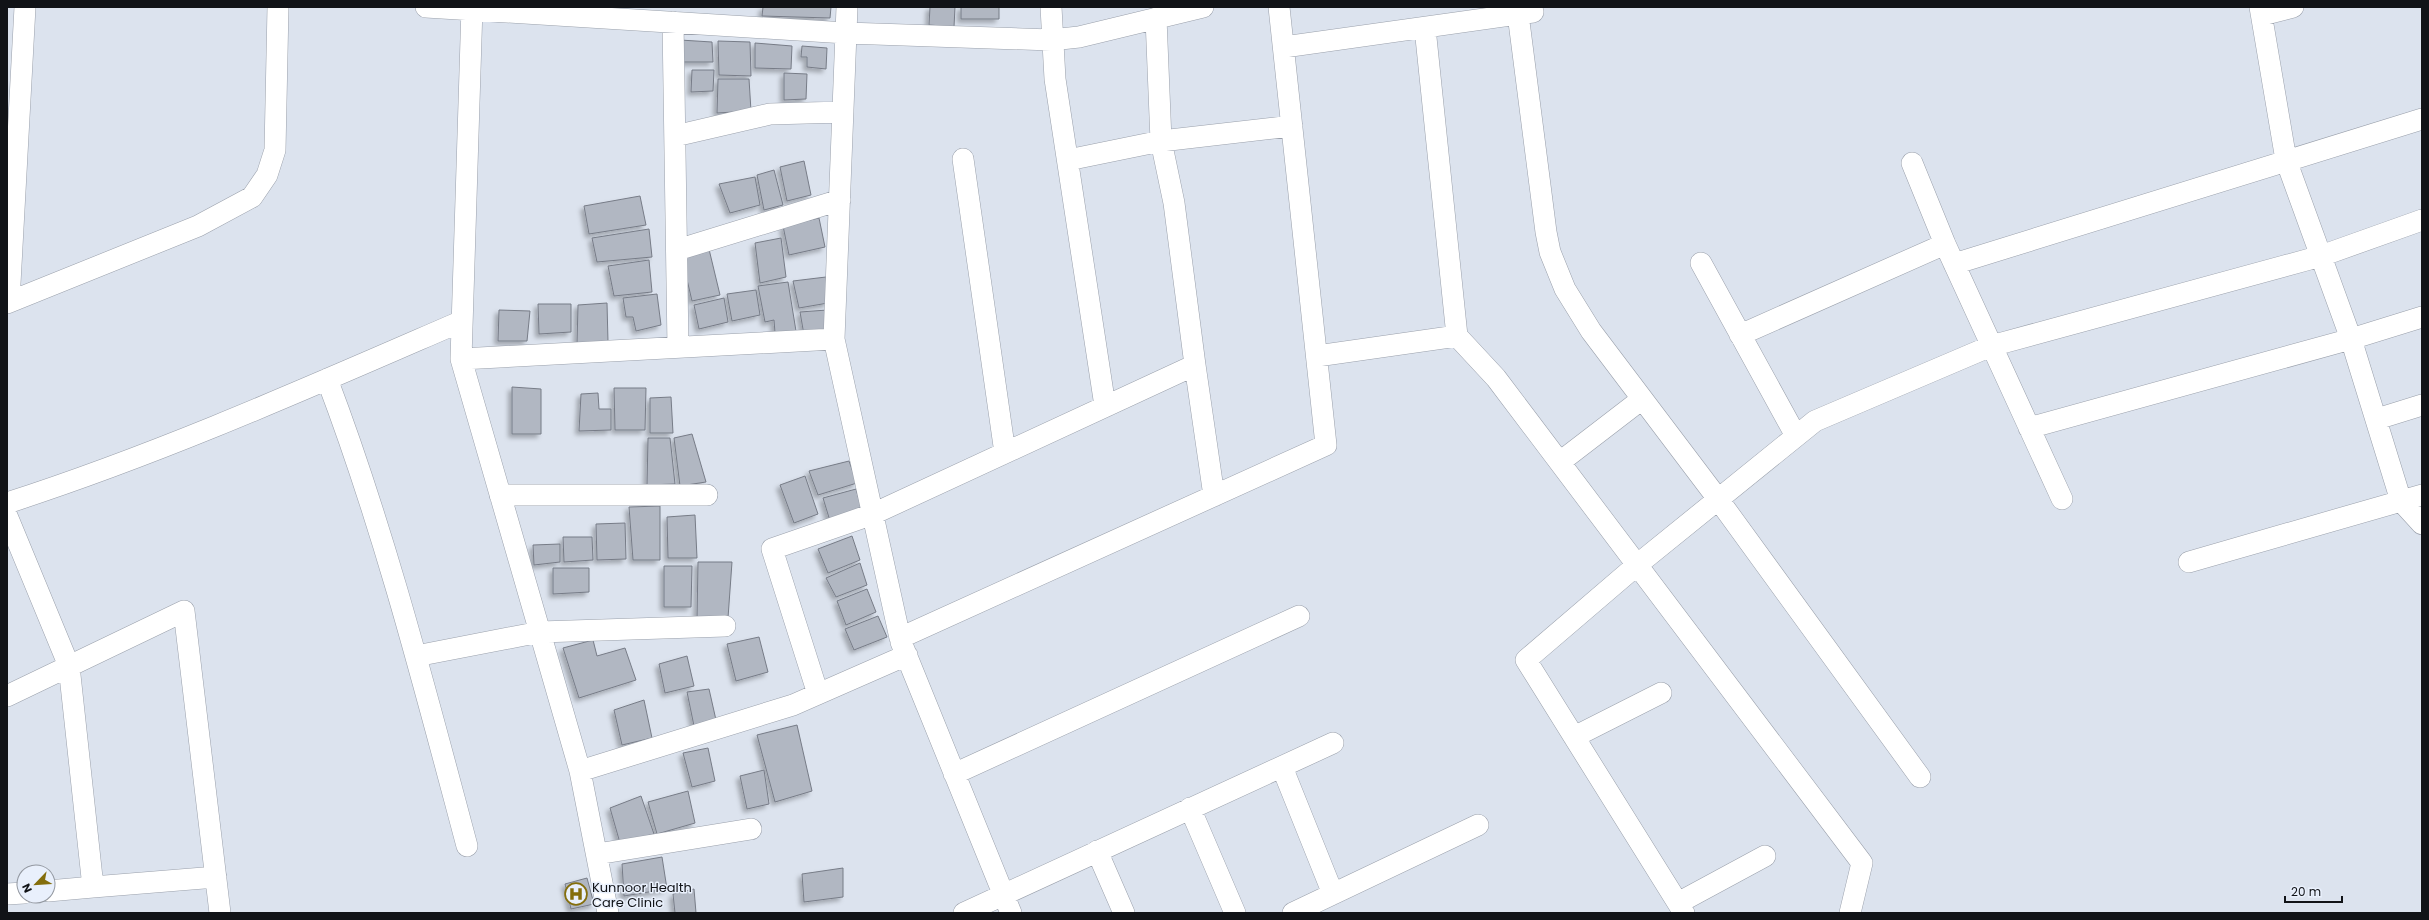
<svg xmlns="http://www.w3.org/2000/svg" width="2429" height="920" viewBox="0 0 2429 920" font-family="Poppins,sans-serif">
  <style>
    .building { fill: #b1b7c2; stroke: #777c87; filter: url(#shadow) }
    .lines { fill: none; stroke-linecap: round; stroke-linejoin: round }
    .minor-casing { stroke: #9aa0ab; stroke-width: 22 }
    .minor { stroke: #fff; stroke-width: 21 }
    .labels { text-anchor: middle; stroke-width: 3; stroke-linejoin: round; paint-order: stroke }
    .poi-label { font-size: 13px; fill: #111317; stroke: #e9f0fc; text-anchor: start }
  </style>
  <defs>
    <filter id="shadow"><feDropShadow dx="-3.5" dy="3.5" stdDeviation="2" flood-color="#0004"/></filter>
  </defs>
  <rect width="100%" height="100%" fill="#dce3ee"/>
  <path class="building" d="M763,7H831L830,18L762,16Z
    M930,7H955L954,27L929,25Z
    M961,7H999V19H961Z
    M680,40L712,42L713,62H679Z
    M718,41L750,42L751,76L719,75Z
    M755,43L792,46L791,69L755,68Z
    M802,46L827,48L826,69L807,67V57H801Z
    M692,70H714L713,91L691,92Z
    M784,73L807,74L806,99L784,100Z
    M718,79H749L751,111L717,113Z
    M804,161L811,195L787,201L780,167Z
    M774,170L783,205L764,210L757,175Z
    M755,177L760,205L730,213L719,184Z
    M640,196L646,225L589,234L584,206Z
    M819,218L825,247L789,255L783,226Z
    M649,229L652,257L597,262L592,238Z
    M781,238L786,277L760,283L755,243Z
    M708,245L720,295L692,301L681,254Z
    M649,260L652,292L614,296L608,266Z
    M826,277L828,303L799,308L793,281Z
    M788,282L796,331L775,333L774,320L765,322L758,286Z
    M756,290L760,315L732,321L727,294Z
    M657,294L661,325L636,331L633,317H626L623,298Z
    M724,298L728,322L699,329L694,305Z
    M607,303L608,342L577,344L578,305Z
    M538,304H571V332L539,334Z
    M499,310L530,311L527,341H498Z
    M827,310L829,331L804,335L800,312Z
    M512,387L541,389V434H512Z
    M614,388H646L645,430H615Z
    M598,393L599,409H611V430L579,431L581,394Z
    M671,397L673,433H650V398Z
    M692,434L706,482L680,486L674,438Z
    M648,438H670L675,484L647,485Z
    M849,461L857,483L818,495L809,471Z
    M805,476L818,514L794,523L780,485Z
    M856,489L862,510L830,521L823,498Z
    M660,506V560H633L629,507Z
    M695,515L697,558H668L667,517Z
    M625,523L626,559L597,560L596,524Z
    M852,536L860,560L828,573L818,549Z
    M563,537H592L593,560L564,562Z
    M560,544V562L534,565L533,545Z
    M698,562H732L728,618L697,619Z
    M860,563L867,585L836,597L826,578Z
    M664,566H692L691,607H664Z
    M553,568H589V592L553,594Z
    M867,589L876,612L846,625L837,601Z
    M878,616L887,637L854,650L845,629Z
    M759,637L768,672L736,681L727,644Z
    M593,640L597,656L625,648L636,680L579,698L563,648Z
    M687,656L694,686L665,693L659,664Z
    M709,689L716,720L694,726L687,692Z
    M644,700L652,738L622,745L614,710Z
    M797,725L812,791L775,802L757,735Z
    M708,748L715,781L692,787L683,753Z
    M764,770L769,804L747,809L740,776Z
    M688,791L695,823L657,834L648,802Z
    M641,796L654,834L620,843L610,808Z
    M662,857L667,889L624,896L622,864Z
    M843,868V897L804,902L802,874Z
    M587,878L594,904L571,909L565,884Z
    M694,889L696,913H675L673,894Z"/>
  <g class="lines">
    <g class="minor-casing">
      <path id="minor" d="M426,7L846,33L1051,40L1079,37L1203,7
        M472,7L461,359L580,771L608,913
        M847,7L834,339L900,638L1326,445L1279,7
        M1051,7L1055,79L1105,406
        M2260,7L2286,160L2351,339L2401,501L2422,524
        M1518,14L1546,232L1550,252L1565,289L1591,331L1718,499L1920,777
        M2262,15L2293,7
        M1156,18L1161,141L1174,203L1195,365
        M673,22L678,347
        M1425,28L1457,336L1496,378L1862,863L1850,913
        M1284,47L1533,12L1531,7
        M675,136L770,114L843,112
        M963,159L1005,453
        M1068,160L1161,141L1292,126
        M1912,163L1945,244L2062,499
        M677,250L840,200
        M1701,263L1796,436
        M1954,264L2422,119
        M9,302L25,7
        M7,303L198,226L252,197L267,175L275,150L278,7
        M1740,335L1945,244
        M1317,356L1457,336
        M461,359L834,339
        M327,379C385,532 425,689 467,846
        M2377,419L2422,405
        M2029,428L2351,339L2422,317
        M1560,462L1642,399
        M500,495H707
        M7,503C162,453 312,386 462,321
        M7,516L69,666L93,887L48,891
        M2189,562L2422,495
        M901,642L1011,913
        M416,656L540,632L725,626
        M818,694L772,549L873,514L1195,365L1214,496
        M7,696L184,611L220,913
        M1574,737L1661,693
        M1282,767L1333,894
        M580,771L793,705L907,655
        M954,774L1299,616
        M1190,808L1235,913
        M1097,851L1124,913
        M597,854L751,829
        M93,887L216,877
        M7,894L24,893
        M1678,903L1765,856
        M964,913L1333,743
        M1293,913L1478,825
        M1684,913L1526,660L1637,565L1815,421L1991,346L2321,256L2422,220"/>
    </g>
    <use href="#minor" class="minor"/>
  </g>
  <defs>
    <g id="hospital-ring" transform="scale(1.15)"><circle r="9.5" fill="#e9f0fc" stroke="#846e0c" stroke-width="1.5"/><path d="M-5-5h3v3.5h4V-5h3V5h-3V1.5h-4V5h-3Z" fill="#846e0c"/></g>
  </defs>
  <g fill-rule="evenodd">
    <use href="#hospital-ring" x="576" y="894"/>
  </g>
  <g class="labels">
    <g class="poi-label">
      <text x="592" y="892">Kunnoor Health<tspan x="592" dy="15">Care Clinic</tspan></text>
    </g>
  </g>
  <rect width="2429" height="920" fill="none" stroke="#111317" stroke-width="16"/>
  <g transform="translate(36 884) rotate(245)"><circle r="19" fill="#e9f0fc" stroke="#9398a0"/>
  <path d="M0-3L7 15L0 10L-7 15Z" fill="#846e0c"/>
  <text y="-6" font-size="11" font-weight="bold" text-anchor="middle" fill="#111317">N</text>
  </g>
  <path d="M2285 896v6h57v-6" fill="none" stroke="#111317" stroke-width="2"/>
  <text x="2291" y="896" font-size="12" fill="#111317" stroke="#e9f0fc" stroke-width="3" paint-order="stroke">20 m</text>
</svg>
